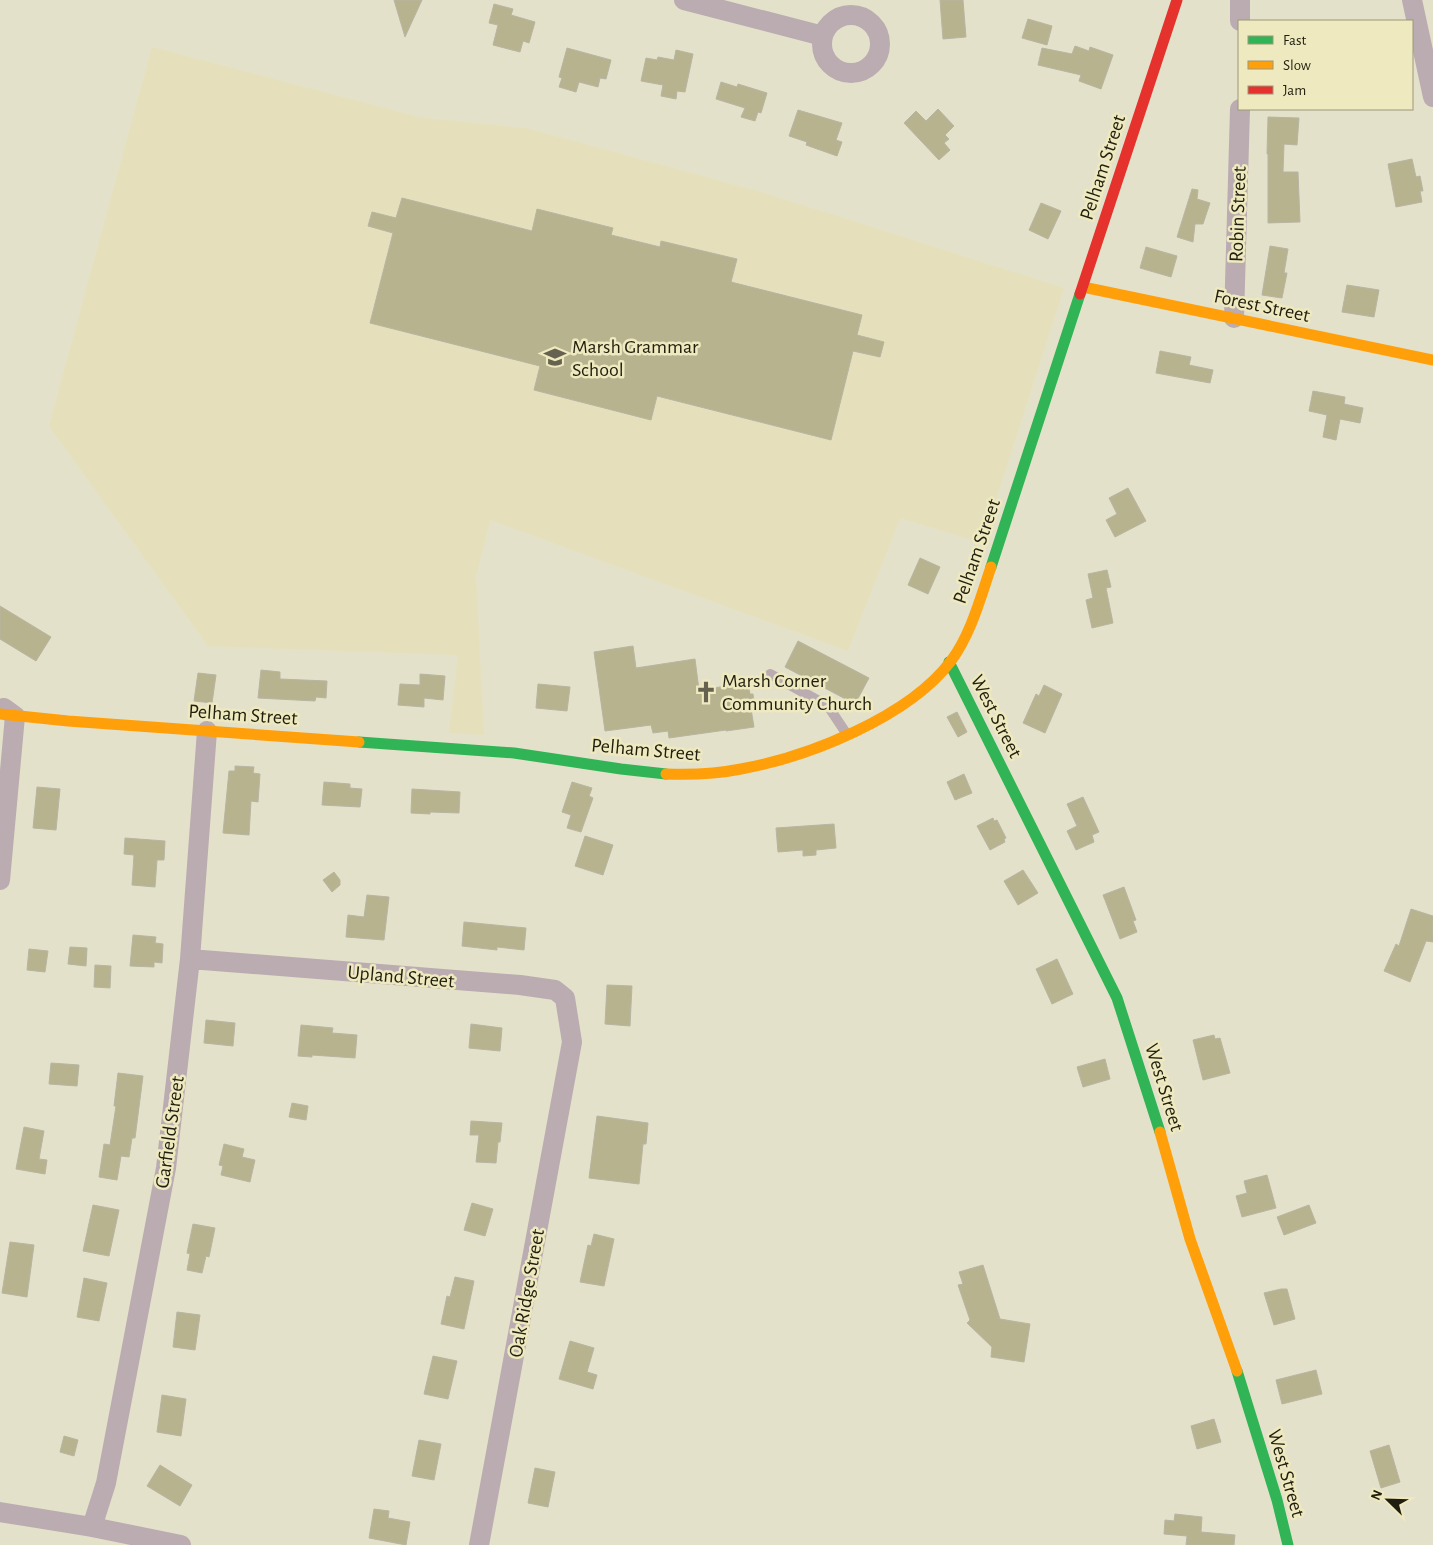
<svg xmlns="http://www.w3.org/2000/svg" width="1433" height="1545" viewBox="0 0 1433 1545" font-family="'Alegreya Sans',sans-serif">
  <style>
    .built { fill: #e5e0bb }
    .building { fill: #b8b38f; stroke: #b7b5a3 }
    .lines { fill: none; stroke-linecap: round; stroke-linejoin: round }
    .lane { stroke: #baacb1; stroke-width: 10 }
    .street { stroke: #baacb1; stroke-width: 20 }
    .fast { stroke: #30b455; stroke-width: 11 }
    .slow { stroke: #ff9f0a; stroke-width: 11 }
    .jam { stroke: #e5322d; stroke-width: 11 }
    .labels { text-anchor: middle; stroke-width: 5; stroke-linejoin: round; paint-order: stroke }
    .street-label { font-size: 20px; fill: #201e0e; stroke: #eee9bf }
    .poi-label { font-size: 20px; fill: #201e0e; stroke: #eee9bf; text-anchor: start }
  </style>
  <rect width="100%" height="100%" fill="#e4e1ca"/>
  <path class="built" d="M152,47L419,117L530,129L761,192L1064,288L982,543L900,518L848,651L490,520L476,577L484,735L449,733L458,655L208,646L49,426Z"/>
  <path class="building" d="M394,0H422L405,37Z
    M940,0H963L966,37L943,39Z
    M494,4L513,9L511,15L535,22L529,43L523,41L520,52L493,45L498,25L489,23Z
    M1028,19L1052,26L1047,45L1022,38Z
    M1075,46L1089,51L1090,47L1113,55L1101,89L1079,81L1081,75L1038,65L1042,48L1072,54Z
    M567,48L611,60L606,79L600,78L598,87L579,82L576,92L559,87L562,78L559,77Z
    M676,50L693,54L685,92L677,91L676,99L661,96L663,85L641,81L646,58L657,60L658,57L674,60Z
    M721,82L737,87L738,84L767,93L761,113L758,112L755,121L741,117L745,108L716,99Z
    M938,109L954,126L945,135L949,139L944,143L950,150L939,160L904,123L916,111L926,121Z
    M798,110L842,123L836,140L842,142L837,156L806,145L807,142L789,136Z
    M1268,117L1299,118L1297,145L1284,144L1283,172H1298L1300,222L1268,223V154H1267Z
    M1412,159L1416,177L1420,176L1423,191H1420L1422,202L1396,207L1388,164Z
    M1192,189L1198,190L1197,199L1210,203L1203,224H1195L1193,242L1177,237Z
    M402,198L532,231L537,209L613,228L611,235L660,247L661,241L737,259L731,282L862,315L857,335L884,342L880,357L853,351L831,440L657,396L651,420L534,390L540,366L370,323L393,233L368,226L372,212L396,218Z
    M1041,203L1061,211L1048,239L1029,230Z
    M1270,246L1288,249L1284,273H1287L1282,298L1262,295Z
    M1146,247L1177,256L1171,277L1140,268Z
    M1347,285L1379,290L1374,317L1342,312Z
    M1160,351L1191,357L1189,365L1213,370L1210,383L1156,373Z
    M1313,391L1345,397L1344,404L1363,408L1360,423L1340,419L1336,440L1323,437L1327,415L1309,411Z
    M1128,488L1146,521L1115,537L1106,520L1117,514L1109,498Z
    M920,558L940,567L928,594L908,585Z
    M1107,570L1111,587L1106,588L1113,623L1092,628L1086,600L1093,598L1088,574Z
    M0,606L51,637L36,661L0,639Z
    M798,641L869,678L855,704L785,667Z
    M633,646L636,668L695,659L699,690L748,683L750,694H753L755,708L751,709L754,727L726,731V730L669,738L668,731L653,733L651,725L605,731L594,652Z
    M261,670L280,672V679L327,681L326,698L316,697L315,701L258,698Z
    M198,673L216,675L212,703L194,701Z
    M420,674L445,676L443,700L424,698V707L398,705L400,684L420,685Z
    M538,684L570,687L567,711L536,708Z
    M1044,685L1062,694L1045,733L1023,723L1036,694L1039,696Z
    M957,712L967,732L958,737L947,717Z
    M235,766L254,767L253,773L260,774L258,802L251,801L249,835L223,833L229,771H235Z
    M964,774L972,793L955,800L947,782Z
    M324,782L350,784V788L362,789L360,807L322,805Z
    M572,782L592,788L589,796L593,798L581,832L567,828L571,815L562,812Z
    M37,787L60,789L56,830L33,828Z
    M412,789L460,792L459,813L430,812V814L411,813Z
    M1083,797L1099,832L1092,835L1094,842L1076,850L1067,831L1077,826L1067,804Z
    M993,818L994,821L997,820L1006,838L1004,839L1005,842L990,850L977,826Z
    M834,824L836,848L816,850V855L803,856V850L778,852L776,828Z
    M585,836L613,845L603,875L575,866Z
    M125,838L165,841L164,860H157L155,887L132,885L134,855L124,854Z
    M1023,870L1038,893L1018,905L1004,881Z
    M334,872L340,880V885L332,892L323,880Z
    M1124,887L1136,920L1133,921L1137,932L1120,939L1103,895Z
    M367,895L389,897L384,940L346,937L348,915L364,917Z
    M1411,909L1433,916V942L1426,941L1410,982L1384,971L1396,944L1399,946Z
    M464,922L526,928L524,950L497,947V950L462,946Z
    M133,935L156,937L155,943L163,944L162,963L154,962V967L130,966Z
    M70,947L87,948L86,966L68,964Z
    M29,949L48,951L45,972L27,970Z
    M1057,959L1073,994L1052,1004L1036,969Z
    M95,965L111,966L110,988L94,987Z
    M607,985L632,986L630,1026L605,1024Z
    M206,1020L235,1023L233,1046L204,1043Z
    M471,1024L502,1028L500,1051L469,1048Z
    M301,1025L333,1028L332,1033L357,1035L355,1058L312,1055V1057L298,1056Z
    M1214,1035L1215,1039L1220,1038L1230,1073L1203,1080L1193,1040Z
    M1105,1059L1110,1079L1083,1087L1077,1067Z
    M51,1063L79,1065L77,1086L49,1084Z
    M118,1073L143,1076L135,1138H132L129,1157L121,1156L117,1180L99,1177L104,1144L110,1145L116,1106H114Z
    M292,1103L308,1106L306,1120L289,1117Z
    M597,1116L648,1123L646,1144H643L639,1184L589,1178Z
    M471,1121L502,1123L500,1142H498L496,1163L476,1162L479,1135H470Z
    M24,1127L44,1131L39,1159L47,1160L45,1174L16,1169Z
    M224,1144L244,1149L242,1157L255,1160L250,1182L221,1175L223,1166L219,1165Z
    M1267,1175L1276,1208L1242,1217L1236,1196L1247,1193L1244,1181Z
    M472,1203L493,1209L485,1236L464,1230Z
    M93,1205L119,1210L109,1256L83,1251Z
    M1309,1205L1316,1223L1284,1235L1277,1217Z
    M193,1224L215,1228L209,1257L206,1256L202,1273L187,1270L190,1254L187,1253Z
    M594,1234L614,1239L604,1286L580,1282L588,1245L591,1246Z
    M10,1242L34,1245L27,1297L2,1293Z
    M983,1265L1000,1319L1030,1324L1024,1362L991,1357L992,1347L967,1323L970,1320L958,1285L963,1284L959,1272Z
    M455,1277L474,1281L464,1329L441,1324L447,1296L450,1297Z
    M84,1278L107,1283L99,1321L77,1317Z
    M1281,1289H1287L1295,1319L1274,1325L1264,1293Z
    M177,1312L200,1315L195,1350L173,1347Z
    M570,1341L594,1348L587,1372L597,1375L593,1389L559,1379Z
    M433,1356L457,1361L448,1399L424,1394Z
    M1316,1370L1322,1394L1282,1404L1276,1380Z
    M162,1395L186,1399L181,1436L157,1432Z
    M1214,1419L1221,1442L1197,1449L1191,1426Z
    M64,1436L78,1440L74,1456L60,1452Z
    M419,1440L441,1444L434,1480L412,1476Z
    M1389,1445L1400,1482L1381,1488L1370,1451Z
    M160,1465L192,1485L180,1506L147,1486Z
    M535,1468L555,1472L548,1507L528,1503Z
    M374,1509L389,1511L388,1518L410,1522L406,1545L369,1538Z
    M1175,1514L1202,1517L1201,1532L1235,1535L1234,1545H1186L1187,1536L1164,1534L1165,1520L1174,1521Z"/>
  <g class="lines">
    <path class="lane" d="M770,674L828,706L846,733"/>
    <path class="street" d="M684,0L823,36
      M1240,0V21
      M1412,0L1433,97
      M822 44a29 29 0 1 1 58 0a29 29 0 1 1-58 0Z
      M1234,318L1240,109
      M0,880L15,716L4,708
      M190,959L520,985L555,990L565,998L572,1042L479,1545
      M0,1512L92,1527L181,1545
      M92,1527L106,1483L166,1168L190,959L207,731"/>
    <path class="fast" d="M991,567L1080,294
      M949,662L1117,998L1160,1132
      M359,742L514,753L621,769L666,774
      M1237,1371L1277,1500L1288,1545"/>
    <path class="slow" d="M1083,287L1433,360
      M0,714L68,721L359,742
      M666,774C691,775 716,774 741,769C808,757 909,717 951,661C971,634 980,599 991,567
      M1160,1132L1190,1239L1237,1371"/>
    <path class="jam" d="M1080,294L1177,0"/>
  </g>
  <defs>
    <g id="school-bare" transform="scale(1.725)"><path d="M0-5L7-2L0 1L-7-2ZM-4 1L0 2.5L4 1V4Q0 6-4 4Z" fill="#656250" stroke="#eee9bf" stroke-width="2.5" paint-order="stroke"/></g>
    <g id="church-bare" transform="scale(1.725)"><path d="M-1.2-6h2.4v3.5h3.3v2.4h-3.3V6h-2.4V-.1h-3.3v-2.4h3.3Z" fill="#656250" stroke="#eee9bf" stroke-width="2.5" paint-order="stroke"/></g>
  </defs>
  <g fill-rule="evenodd">
    <use href="#school-bare" x="555" y="357"/>
    <use href="#church-bare" x="706" y="692"/>
  </g>
  <g class="labels">
    <g class="street-label">
      <text transform="translate(1102 167) rotate(-72)" y="7">Pelham Street</text>
      <text transform="translate(1237 214) rotate(-88)" y="7">Robin Street</text>
      <text transform="translate(1262 305) rotate(12)" y="7">Forest Street</text>
      <text transform="translate(976 551) rotate(-71)" y="7">Pelham Street</text>
      <text transform="translate(243 714) rotate(4)" y="7">Pelham Street</text>
      <text transform="translate(997 716) rotate(63)" y="7">West Street</text>
      <text transform="translate(646 749) rotate(5)" y="7">Pelham Street</text>
      <text transform="translate(401 976) rotate(5)" y="7">Upland Street</text>
      <text transform="translate(1165 1087) rotate(73)" y="7">West Street</text>
      <text transform="translate(169 1132) rotate(-82)" y="7">Garfield Street</text>
      <text transform="translate(526 1293) rotate(-80)" y="7">Oak Ridge Street</text>
      <text transform="translate(1287 1473) rotate(74)" y="7">West Street</text>
    </g>
    <g class="poi-label">
      <text x="572" y="353">Marsh Grammar<tspan x="572" dy="23">School</tspan></text>
      <text x="722" y="687">Marsh Corner<tspan x="722" dy="23">Community Church</tspan></text>
    </g>
  </g>
  <rect x="1238" y="20" width="175" height="90" fill="#eee9bf" stroke="#9c9878"/>
  <rect x="1248" y="36" width="25" height="8" fill="#30b455" stroke="#9c9878"/>
  <text x="1283" y="45" font-size="15" fill="#201e0e">Fast</text>
  <rect x="1248" y="61" width="25" height="8" fill="#ff9f0a" stroke="#9c9878"/>
  <text x="1283" y="70" font-size="15" fill="#201e0e">Slow</text>
  <rect x="1248" y="86" width="25" height="8" fill="#e5322d" stroke="#9c9878"/>
  <text x="1283" y="95" font-size="15" fill="#201e0e">Jam</text>
  <g transform="translate(1388 1500) rotate(293)" stroke="#eee9bf" stroke-width="4" paint-order="stroke">
  <path d="M0-4L9 19L0 12L-9 19Z" fill="#201e0e"/>
  <text y="-8" font-size="14" font-weight="bold" text-anchor="middle" fill="#201e0e">N</text>
  </g>
</svg>
